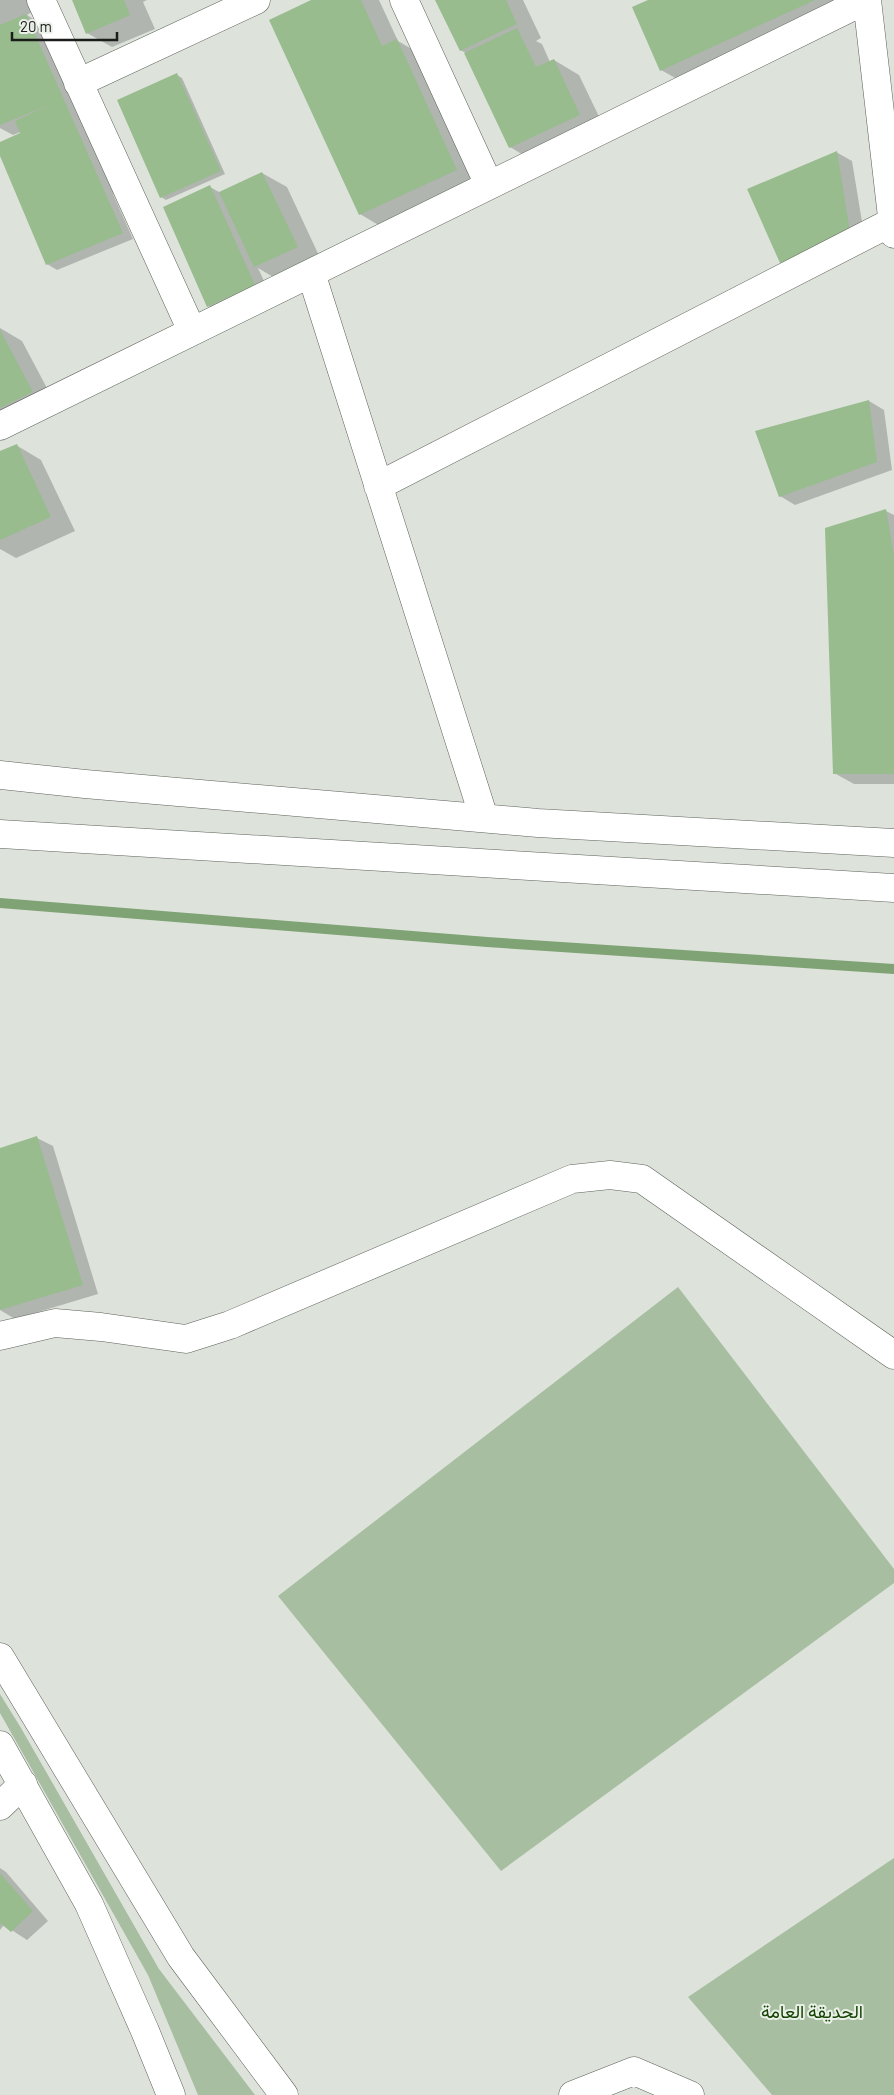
<svg xmlns="http://www.w3.org/2000/svg" width="894" height="2095" viewBox="0 0 894 2095" font-family="Barlow,Vazirmatn,sans-serif">
  <style>
    .green { fill: #a7bea1 }
    .shadow { fill: #0003 }
    .lines { fill: none; stroke-linecap: round; stroke-linejoin: round }
    .stream { stroke: #80a376; stroke-width: 10 }
    .building { fill: #98bc8e }
    .street-casing { stroke: #5d625b; stroke-width: 29 }
    .secondary-casing { stroke: #5d625b; stroke-width: 29 }
    .primary-casing { stroke: #5d625b; stroke-width: 29 }
    .street { stroke: #fff; stroke-width: 28 }
    .secondary { stroke: #fff; stroke-width: 28 }
    .primary { stroke: #fff; stroke-width: 28 }
    .labels { text-anchor: middle; stroke-width: 4; stroke-linejoin: round; paint-order: stroke }
    .park-label { font-size: 18px; fill: #144301; stroke: #eaf0e8 }
  </style>
  <rect width="100%" height="100%" fill="#dde3db"/>
  <path class="green" d="M678,1287L894,1569V1583L501,1871L278,1596Z
    M0,1694L21,1728L159,1969L255,2095H198L148,1975L0,1713Z
    M894,1858V2095H772L688,1997Z"/>
  <path class="shadow" d="M0,0H30L35,10L27,15L41,24L116,193L113,194L133,239L57,270L47,264L0,152V144L24,133L23,131L13,135L0,128Z
    M74,0H147L143,2L155,29L112,47L87,33Z
    M314,0H379L398,41L422,55L482,184L385,229L360,214L270,20Z
    M437,0H523L541,38L536,41L542,44L550,62L554,60L579,75L605,129L535,162L510,147L466,53L460,50Z
    M651,0H845L686,84L661,70Z
    M177,75L182,78L225,174L166,200L161,197Z
    M836,152L852,161L865,240L796,271L781,262Z
    M262,173L287,187L322,262L280,281L258,268L270,294L224,314L208,306L210,187L221,193Z
    M0,328L22,341L57,407L0,433Z
    M869,401L884,410L892,470L795,505L780,496Z
    M16,445L41,460L75,531L16,558L0,549V453Z
    M886,511L894,515V784H854L834,773Z
    M37,1138L53,1146L98,1294L15,1319L0,1310V1149Z
    M0,1868L6,1872L48,1921L27,1940L4,1925L0,1930Z"/>
  <g class="lines">
    <path class="stream" d="M0,903L487,942L894,969"/>
  </g>
  <path class="building" d="M72,0H124L130,15L86,34Z
    M311,0H361L382,46L397,39L457,170L359,215L269,20Z
    M435,0H506L517,24L460,51Z
    M648,0H815L660,71L632,7Z
    M26,14L123,233L46,265L0,156V142L20,133L15,121L49,105L0,125V25Z
    M517,28L536,67L554,59L580,115L509,148L464,53Z
    M177,73L221,171L160,198L117,100Z
    M837,151L850,232L780,263L747,189Z
    M262,172L298,247L254,267L219,192Z
    M210,185L255,285L207,307L163,207Z
    M0,330L33,392L0,408Z
    M869,400L877,462L779,497L755,431Z
    M17,444L51,517L0,540V451Z
    M886,509L894,556V774H833L825,528Z
    M37,1136L83,1285L0,1310V1148Z
    M0,1873L33,1911L11,1932L0,1923Z"/>
  <g class="lines">
    <g class="street-casing">
      <path id="street" d="M41,0L192,331
        M404,0L489,185
        M867,0L894,234
        M78,83L256,0
        M311,273L484,818
        M0,426L866,0
        M378,486L892,222
        M0,1336L55,1323L101,1327L186,1339L230,1325L572,1179L610,1175L642,1179L894,1355
        M0,1806L23,1784
        M573,2095L634,2071L690,2095"/>
    </g>
    <g class="secondary-casing">
      <path id="secondary" d="M0,775L85,784L538,823L894,843
        M0,834L894,888"/>
    </g>
    <g class="primary-casing">
      <path id="primary" d="M0,1657L181,1957L284,2095
        M0,1745L89,1904L145,2031L171,2095"/>
    </g>
    <use href="#street" class="street"/>
    <use href="#secondary" class="secondary"/>
    <use href="#primary" class="primary"/>
  </g>
  <g class="labels">
    <g class="park-label">
      <text x="812" y="2018">الحديقة العامة</text>
    </g>
  </g>
  <path d="M12 32v8h105v-8" fill="none" stroke="#1b1d1b" stroke-width="2.5"/>
  <text x="20" y="32" font-size="15" fill="#1b1d1b" stroke="#eaf0e8" stroke-width="4" paint-order="stroke">20 m</text>
</svg>
